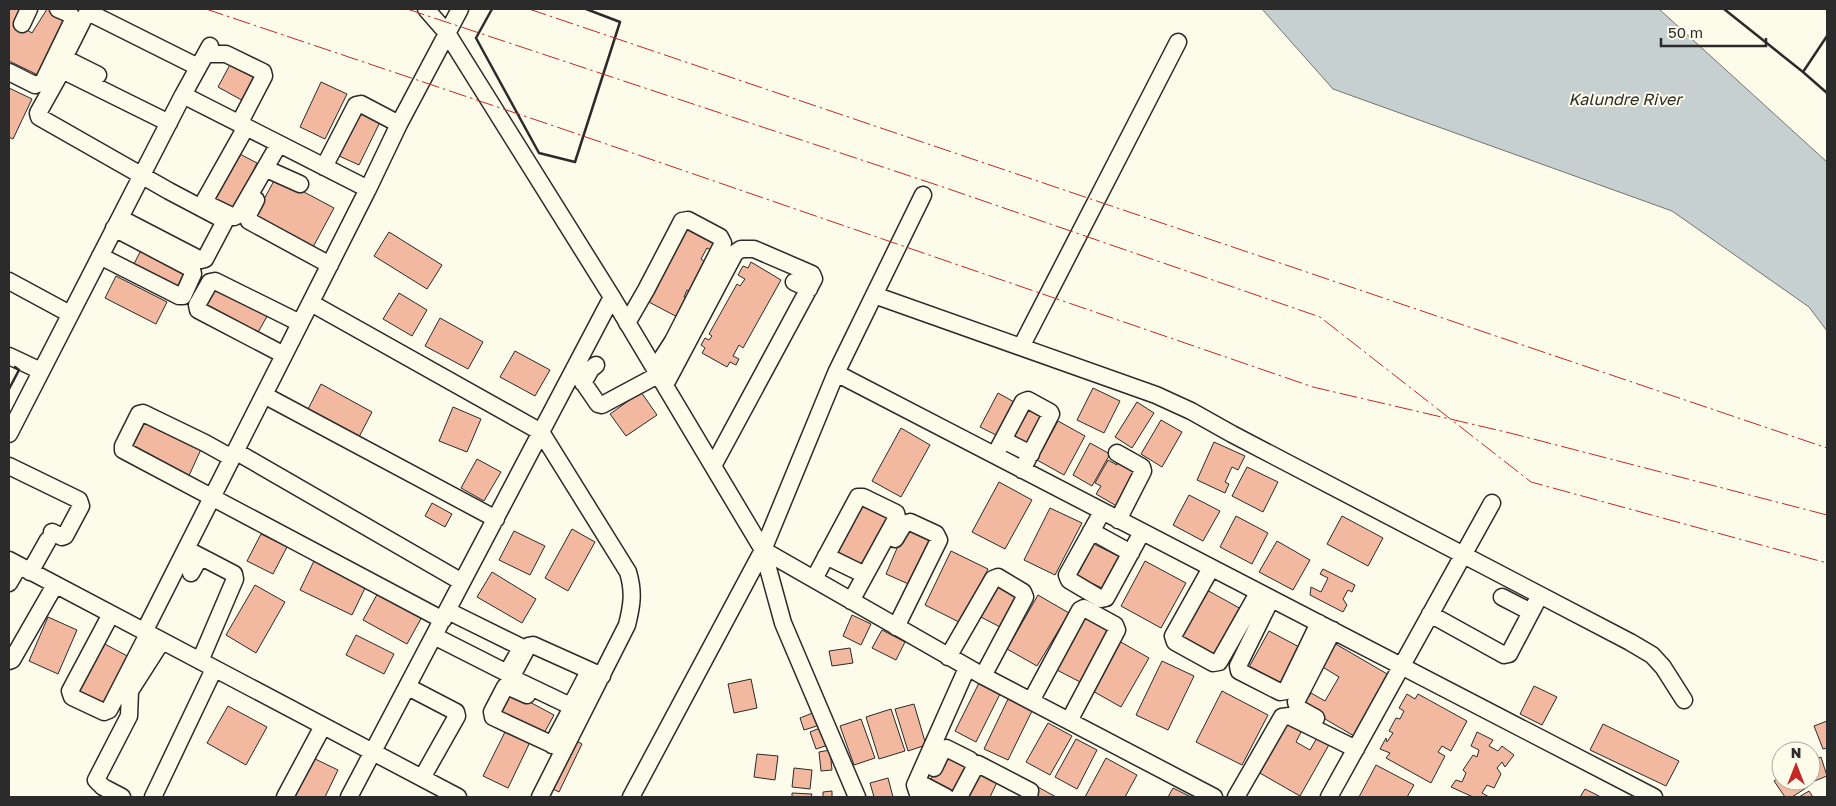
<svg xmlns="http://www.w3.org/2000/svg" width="1836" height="806" viewBox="0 0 1836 806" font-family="'Golos Text',sans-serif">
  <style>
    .water { fill: #c7d0d0; stroke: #74746e }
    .building { fill: #f2b8a0; stroke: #2b2b2b }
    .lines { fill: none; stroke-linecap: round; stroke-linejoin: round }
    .minor-casing { stroke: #2b2b2b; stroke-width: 19 }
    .minor { stroke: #fdfbea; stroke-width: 16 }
    .wall { stroke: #2b2b2b; stroke-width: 2.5 }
    .power { stroke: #c62828; stroke-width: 1; stroke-dasharray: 18 4 2.5 4; stroke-linecap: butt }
    .labels { text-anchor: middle; stroke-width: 4; stroke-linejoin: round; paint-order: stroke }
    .water-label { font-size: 16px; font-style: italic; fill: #2b2b2b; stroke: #fdfbea }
  </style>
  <rect width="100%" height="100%" fill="#fdfbea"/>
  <path class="water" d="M1262,9H1659L1827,162V331L1809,307L1672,211L1333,89Z"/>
  <path class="building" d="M9,9H23L16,24L32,33L47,9H52L68,17L38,75L9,61Z
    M233,59L262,75L247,103L218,87Z
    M321,82L347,94L325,139L300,127Z
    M9,88L32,99L13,139L9,137Z
    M360,108L382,118L359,165L337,155Z
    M236,152L257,163L234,212L209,198Z
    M276,177L334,208L313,247L255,216Z
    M686,224L719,240L713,251L707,248L701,259L707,263L692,293L687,290L684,297L692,301L683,320L647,301Z
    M389,232L442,265L427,289L374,256Z
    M143,246L189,270L178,291L132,268Z
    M751,262L781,280L743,348L739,345L733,356L739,359L736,365L730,362L727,367L702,353L705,348L701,345L705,338L709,340L712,336L709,334L737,284L740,286L745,279L738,275L743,266L748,268Z
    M116,276L167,302L156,324L105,298Z
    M215,283L270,311L256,336L202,308Z
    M399,293L427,310L412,336L383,319Z
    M440,318L483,342L468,369L425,346Z
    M515,351L550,370L535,396L500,377Z
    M321,384L372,412L359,437L308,409Z
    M1093,388L1120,401L1104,433L1077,420Z
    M641,392L657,415L626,436L610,414Z
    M998,393L1016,403L998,436L980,427Z
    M1026,401L1049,412L1030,451L1007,440Z
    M1137,402L1154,413L1132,448L1115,437Z
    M453,407L481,419L467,452L439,441Z
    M142,417L203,445L187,480L127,448Z
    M1161,420L1182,432L1162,467L1141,454Z
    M1058,421L1085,436L1064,475L1037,460Z
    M901,428L930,445L901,497L872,481Z
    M1214,442L1245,456L1238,470L1232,467L1225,482L1229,484L1225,493L1197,480Z
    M1090,443L1110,454L1092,486L1073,475Z
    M1114,454L1142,470L1120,508L1096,494L1101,486L1095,483L1108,460L1117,465Z
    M477,459L501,472L484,501L461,488Z
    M1247,467L1278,482L1263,512L1232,496Z
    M999,482L1032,500L1005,549L972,532Z
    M1189,495L1220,511L1203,541L1173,525Z
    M861,499L894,516L865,571L832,553Z
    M432,503L452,514L445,527L425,516Z
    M1050,508L1082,523L1055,575L1024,560Z
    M1236,516L1268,533L1252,564L1220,547Z
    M1342,516L1383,538L1368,566L1327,544Z
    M906,527L934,539L913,586L886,574Z
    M572,529L595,542L568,591L545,578Z
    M514,531L545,546L530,575L499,560Z
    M261,534L287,547L273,574L247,561Z
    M1277,541L1310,560L1293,590L1259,572Z
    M1094,544L1124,559L1108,591L1077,576Z
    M951,551L988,569L961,623L925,605Z
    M314,561L366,586L352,615L300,590Z
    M1145,561L1186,583L1161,628L1121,606Z
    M1323,569L1355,585L1352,592L1348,590L1343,599L1347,605L1343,612L1310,595L1311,587L1321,592L1328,578L1320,574Z
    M492,572L536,599L522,623L477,597Z
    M997,583L1021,596L1002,628L979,616Z
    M255,585L285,602L256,653L226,635Z
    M1205,589L1243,610L1217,657L1179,636Z
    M379,591L423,615L407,644L363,620Z
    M1038,595L1069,613L1037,666L1007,649Z
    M1084,613L1113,628L1084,684L1055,669Z
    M852,615L871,624L861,645L843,636Z
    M48,617L77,630L58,674L29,661Z
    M882,630L905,642L896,660L872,648Z
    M1269,631L1303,649L1283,686L1249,667Z
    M356,635L394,654L384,674L346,655Z
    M1119,641L1149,658L1121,707L1091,690Z
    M101,642L131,658L105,708L75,692Z
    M1334,643L1389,675L1354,736L1303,706L1311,693L1325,701L1339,677L1321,666Z
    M850,648L853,663L832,666L829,651Z
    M1162,661L1194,676L1168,730L1136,715Z
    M751,679L757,708L734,713L728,684Z
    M979,683L1000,694L976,742L955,731Z
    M1534,686L1557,697L1542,725L1520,714Z
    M509,691L554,715L541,739L496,715Z
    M1222,691L1268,715L1242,765L1196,742Z
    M1407,694L1415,699L1418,694L1467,721L1451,751L1442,746L1438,752L1445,756L1431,783L1386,758L1390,753L1380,749L1386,738L1387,742L1393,733L1389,731L1396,718L1400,719L1404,711L1399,708Z
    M1008,699L1032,711L1008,760L984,749Z
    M914,704L926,745L908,751L895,709Z
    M228,706L267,727L246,765L207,743Z
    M891,709L905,751L879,759L866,717Z
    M815,712L820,725L804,730L800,718Z
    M861,719L875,758L854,765L840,726Z
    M1288,720L1303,728L1296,742L1310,750L1318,736L1330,743L1300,796L1258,772Z
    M1827,721V748L1823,749L1814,726Z
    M1048,723L1072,736L1050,775L1026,762Z
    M1603,724L1679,761L1666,786L1590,750Z
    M825,726L831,744L816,749L810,732Z
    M507,728L531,740L508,788L483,776Z
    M1477,732L1493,740L1489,746L1498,751L1502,746L1514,755L1505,767L1502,762L1497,768L1501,774L1494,788L1487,785L1482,793L1489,797H1473L1451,787L1456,780L1462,782L1466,773L1463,770L1473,755L1477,757L1479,750L1471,746Z
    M1076,739L1097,750L1077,789L1055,777Z
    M575,740L582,744L559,792L551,788Z
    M830,750L832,770L821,771L819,752Z
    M945,751L969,763L952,797L928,785Z
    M757,754L778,756L775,780L754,777Z
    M311,757L338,770L325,797H292Z
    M1821,757L1827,776L1812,782L1811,761Z
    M1106,758L1137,775L1125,797H1085Z
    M1376,765L1414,785L1407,797H1359Z
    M977,767L999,778L990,797H962Z
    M794,768L812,770L810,789L792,787Z
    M1781,777V781H1806L1809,786L1792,797H1785L1774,781Z
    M888,778L893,797H874L870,783Z
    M1038,787L1056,797H1032Z
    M1173,788L1191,797H1168Z
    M1585,789L1601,797H1580Z
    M832,791V797H823V792Z
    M1809,791L1813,797H1799Z
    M792,793L812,794L811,797H792Z"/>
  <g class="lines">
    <g class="minor-casing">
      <path id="minor" d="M426,9L447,33L612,297L763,550L783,623L857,797
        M22,24L29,9
        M206,54H226L263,72L264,76L239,124
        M9,72L35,85L43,82L73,20L70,14L58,9
        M98,75L68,60L66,54L85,16L92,14L198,67
        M183,95L368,189
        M246,127L205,200L207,204L234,217L238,215L279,144
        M324,167L356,105L361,104L399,124
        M271,171L300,184
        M256,200L248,215L249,221L330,265
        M120,218L201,260L205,259L224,223L222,219L169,191L39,117L38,113L61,72H66L169,123
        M100,256L179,296H183L193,274L192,269L114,228
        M9,281L70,314
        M794,282L809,289
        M874,295L1156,395L1191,411L1232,434L1630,642L1652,655L1663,667L1684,700
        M311,303L541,432L628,572C634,592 632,605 627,625L540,797
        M627,323L646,290L682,221L688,220L720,237L723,243L673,341L655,369
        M1021,347L1178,42
        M284,355L198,310L197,305L210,282L215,281L300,323
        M9,356L41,371
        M574,369L598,404L602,405L658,375
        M836,373L1654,797
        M583,383L591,369L596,365
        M665,385L735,253L741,249H754L812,274L814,279L713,466
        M264,395L496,519
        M9,434L183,95L210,46
        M1003,440L1031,454
        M235,451L462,582
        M1117,453L1142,467L1143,471L1118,520
        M995,455L1023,402L1028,400L1050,412L1051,414L1022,470
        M232,458L205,443L143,413L139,414L123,446V450L443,620
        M9,466L79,500L81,506L65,536L62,537L52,532
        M1102,512L1067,575L1069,580L1101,599L1106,598L1142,532
        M1091,531L1131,553
        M895,539L904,524L910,522L936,534L939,540L896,627
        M186,549L234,574L235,579L200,661
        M763,550L983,676L1214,797
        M826,556L865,575
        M9,560L458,797
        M1211,568L1173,636L1175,642L1213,663L1219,662L1258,593
        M30,572L48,540
        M191,573L200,557
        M814,579L858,497H863L896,513L897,517L851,601
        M9,583L19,566
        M1502,597L1531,612
        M1271,599L1238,666L1239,671L1280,692L1286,691L1319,623
        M111,614L70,691L72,697L104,712L109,710L148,634
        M1430,614L1504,655L1509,654L1540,595
        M144,632L368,189L399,124L460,9
        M434,636L505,672L508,671L520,650L519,646L448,611
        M948,657L993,579L998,577L1023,592L1025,597L983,676
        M9,661L12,660L55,585
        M408,687L456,712L457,716L422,778
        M527,695L509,687H505L492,712L493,717L564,750
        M1031,701L1080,610L1084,608L1115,625L1117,630L1069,721
        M571,706L589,671
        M583,712L514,679L513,674L528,646L533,645L602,676
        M1316,718L1298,708L1296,702L1333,630
        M552,745L569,713
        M934,768L943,749L946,748L970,760
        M925,786L946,797
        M122,797L103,787L96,780L129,716L130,691L162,641
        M153,797L214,669
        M285,797L323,726
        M349,797L612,297
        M631,797L763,550L836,373L923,195
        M919,797L915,785L967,668
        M959,797L976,765L978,764L1030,791L1029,797
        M1236,797L1282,717L1289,716L1356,749
        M1329,797L1492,503"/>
    </g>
    <use href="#minor" class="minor"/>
    <path class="wall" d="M492,9L476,38L539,153L575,162L620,22L586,9
      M1724,9L1803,72
      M1827,36L1803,72L1827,93
      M9,389L19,370L15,367"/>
    <path class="power" d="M206,9L554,126L1313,387L1510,433L1827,515
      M407,9L943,187L1320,317L1531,482L1827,563
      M529,9L1827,448"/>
  </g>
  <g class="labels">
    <g class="water-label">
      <text x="1625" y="105">Kalundre River</text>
    </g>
  </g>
  <rect width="1836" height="806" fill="none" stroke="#2b2b2b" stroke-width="20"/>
  <g transform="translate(1796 766)"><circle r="24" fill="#fdfbea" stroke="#a9a89e"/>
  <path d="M0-4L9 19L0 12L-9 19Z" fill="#c62828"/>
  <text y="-8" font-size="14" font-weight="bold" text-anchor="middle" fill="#2b2b2b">N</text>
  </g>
  <path d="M1661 38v8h105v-8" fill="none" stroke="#2b2b2b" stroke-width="2.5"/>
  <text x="1668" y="38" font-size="15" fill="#2b2b2b" stroke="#fdfbea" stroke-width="4" paint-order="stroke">50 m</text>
</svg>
